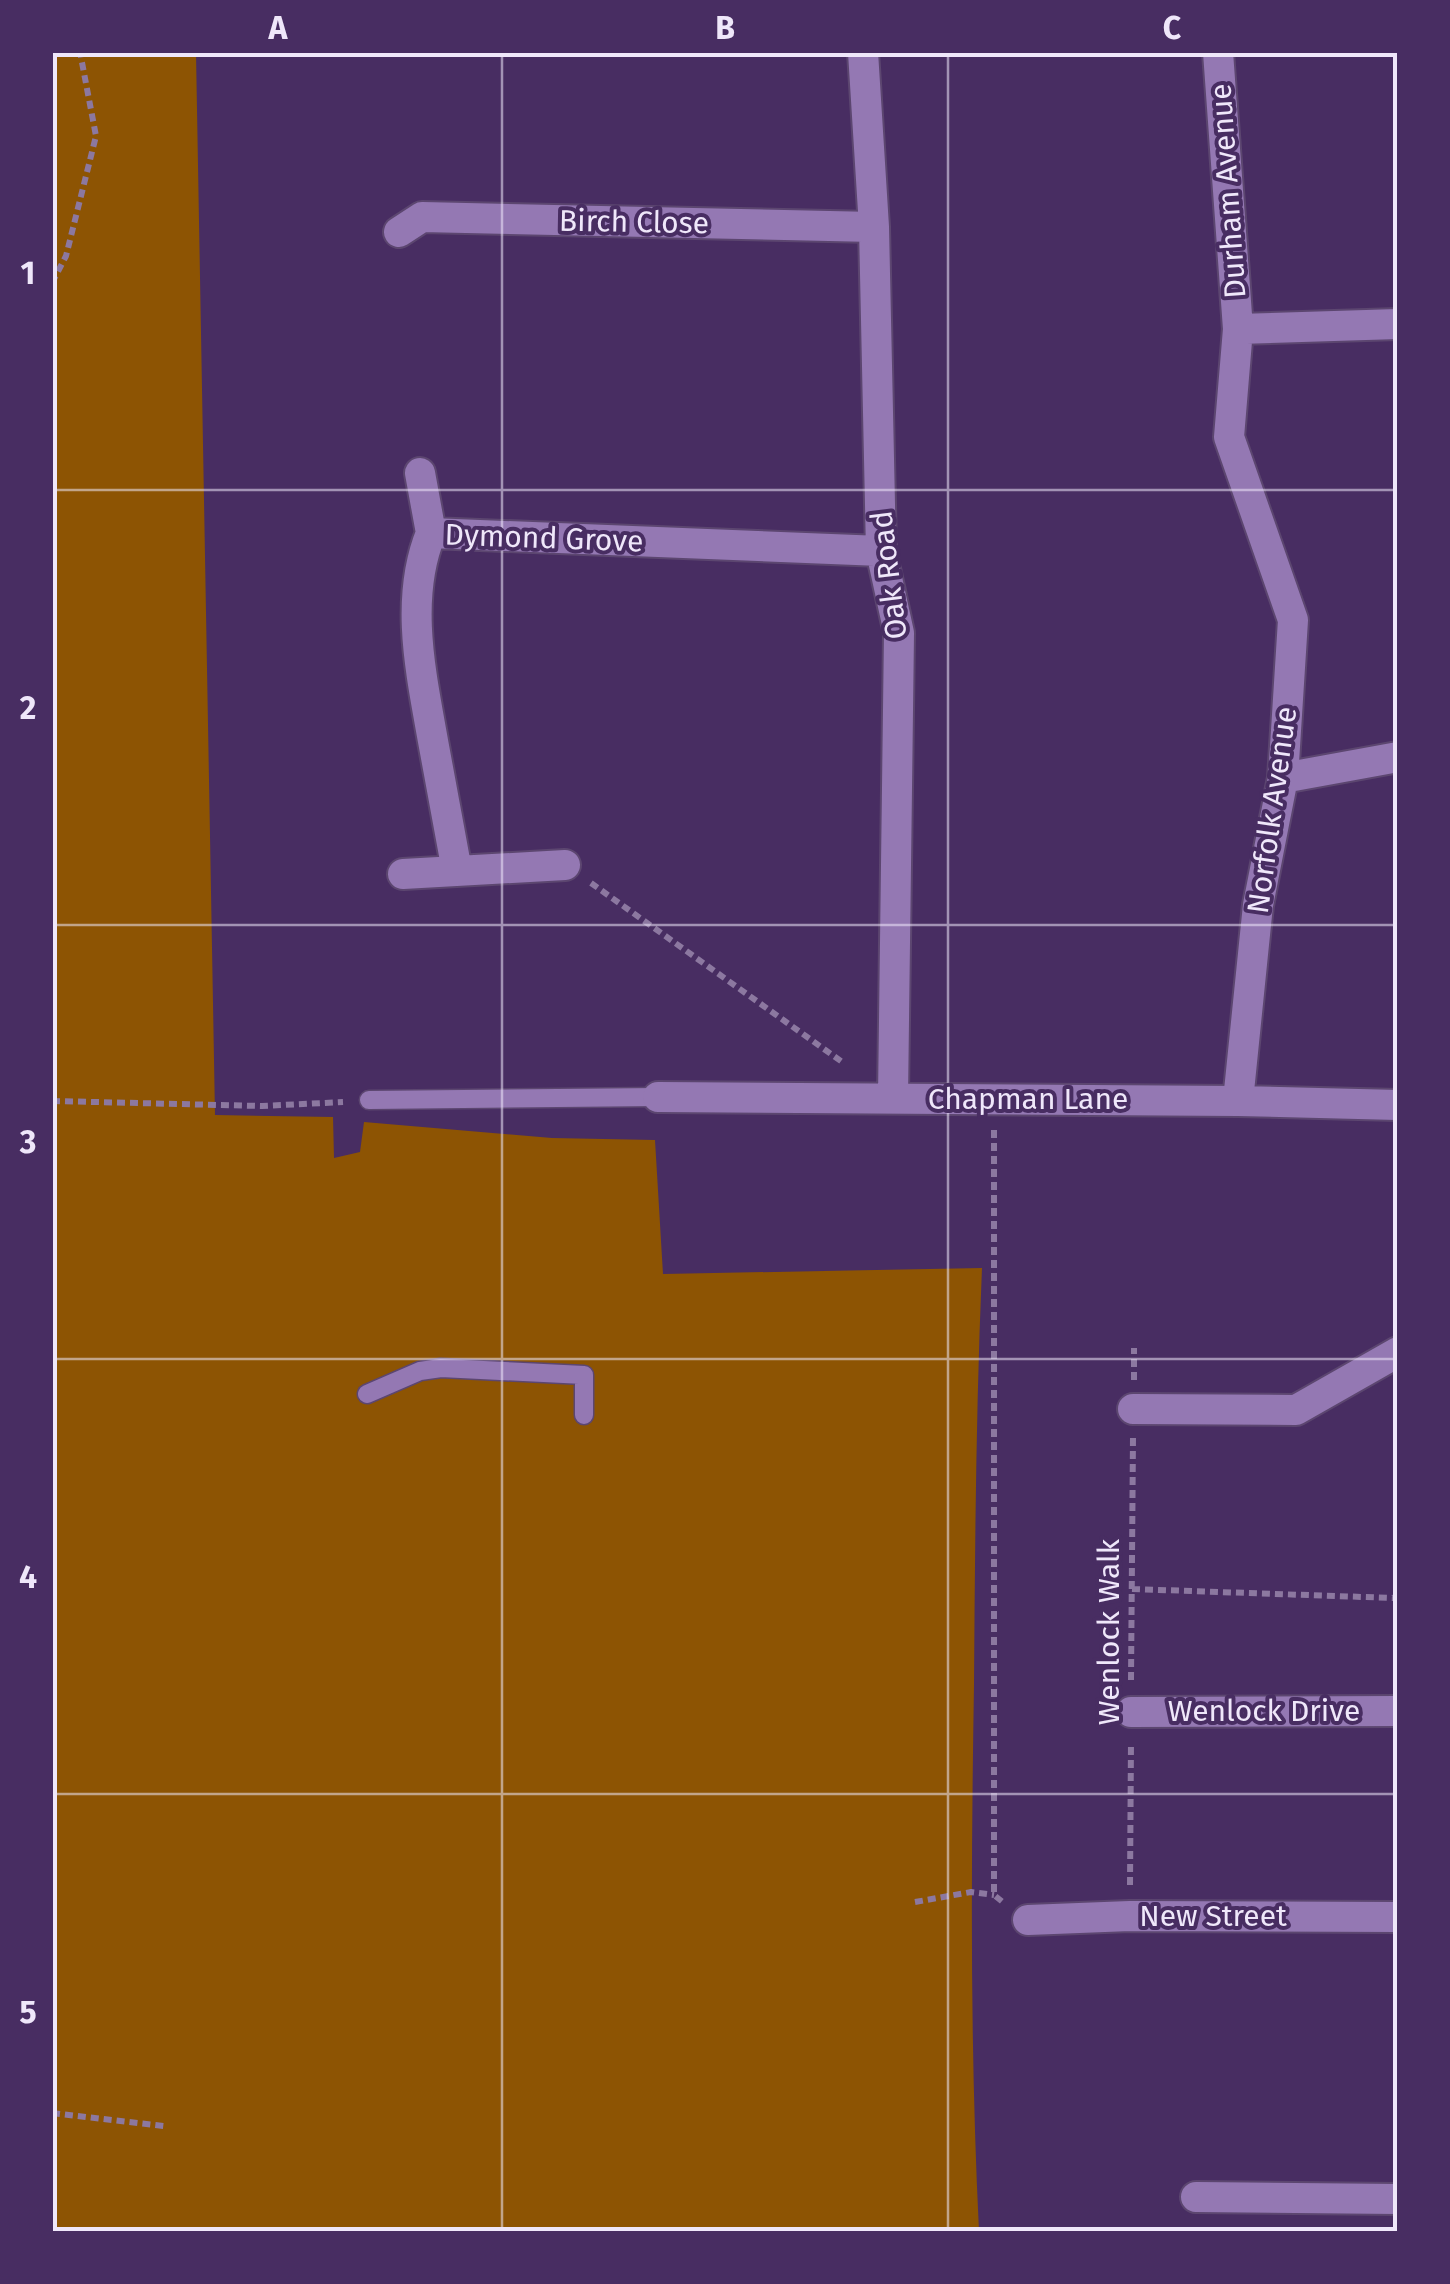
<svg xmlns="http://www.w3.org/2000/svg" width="1450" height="2284" viewBox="0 0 1450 2284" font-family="'Fira Sans',sans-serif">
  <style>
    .green { fill: #8d5403 }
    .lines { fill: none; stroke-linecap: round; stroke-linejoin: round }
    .service-casing { stroke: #5c4670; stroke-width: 21 }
    .minor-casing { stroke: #5c4670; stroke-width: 34 }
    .path { stroke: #8c78a0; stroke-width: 6; stroke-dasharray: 8 5; stroke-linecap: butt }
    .service { stroke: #9478b3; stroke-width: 18 }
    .minor { stroke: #9478b3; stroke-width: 30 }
    .grid { fill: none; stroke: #efe7fa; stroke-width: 2.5; stroke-opacity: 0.55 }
    .labels { text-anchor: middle; stroke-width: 8; stroke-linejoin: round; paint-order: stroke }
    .street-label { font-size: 30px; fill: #efe7fa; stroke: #482d62 }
    .neatline { fill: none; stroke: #efe7fa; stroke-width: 4 }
    .grid-label { font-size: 32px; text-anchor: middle; font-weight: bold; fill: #efe7fa }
  </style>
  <rect width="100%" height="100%" fill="#482d62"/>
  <path class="green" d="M52,53H196L215,1115L333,1117L334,1158L360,1152L364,1122L552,1138L655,1140L663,1274L982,1268C976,1407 975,1546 974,1685C971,1868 970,2049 979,2231H53Z"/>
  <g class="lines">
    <g class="service-casing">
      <path id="service" d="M369,1100L658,1097
        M367,1394L420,1371L441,1368L584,1375V1415"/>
    </g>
    <g class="minor-casing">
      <path id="minor" d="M863,52L874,227L881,551L899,633L893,1098
        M1218,52L1238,329
        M399,232L422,217L874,227
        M420,473L431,533
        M1283,778L1398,757
        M457,871C449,828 441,784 433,741C421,673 404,599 431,533L881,551
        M403,874L565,865
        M658,1097L1238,1101L1398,1105
        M1238,1101L1258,905L1283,778L1293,620L1229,437L1238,329L1398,324
        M1133,1409L1296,1410L1398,1352
        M1131,1712L1398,1711
        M1028,1920L1130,1916L1398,1917
        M1196,2197L1398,2199"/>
    </g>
    <path class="path" d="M52,283L66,256L96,136L80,52
      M591,883L845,1064
      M52,1101L262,1106L343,1102
      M994,1130V1895L1004,1903
      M1134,1380V1348
      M1132,1589L1393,1598L1398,1595
      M1131,1680L1133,1437
      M1130,1885L1131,1742
      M915,1902L971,1892L994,1895
      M52,2113L164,2126"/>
    <use href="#service" class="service"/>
    <use href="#minor" class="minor"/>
  </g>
  <path class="grid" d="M502,52V2232M948,52V2232M52,490H1398M52,925H1398M52,1359H1398M52,1794H1398"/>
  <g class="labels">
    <g class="street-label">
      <text transform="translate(1228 191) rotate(-94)" y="10">Durham Avenue</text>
      <text transform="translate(634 222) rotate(1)" y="10">Birch Close</text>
      <text transform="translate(544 538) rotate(2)" y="10">Dymond Grove</text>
      <text transform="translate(889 575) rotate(-97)" y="10">Oak Road</text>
      <text transform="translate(1272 810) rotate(-82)" y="10">Norfolk Avenue</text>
      <text x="1028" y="1109">Chapman Lane</text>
      <text transform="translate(1109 1632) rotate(-90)" y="10">Wenlock Walk</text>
      <text x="1264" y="1721">Wenlock Drive</text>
      <text x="1213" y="1926">New Street</text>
    </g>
  </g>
  <rect width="1450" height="2284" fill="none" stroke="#482d62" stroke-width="110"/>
  <rect x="55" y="55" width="1340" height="2174" class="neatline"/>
  <g class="grid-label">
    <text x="278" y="39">A</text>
    <text x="725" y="39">B</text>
    <text x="1172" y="39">C</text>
    <text x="28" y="284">1</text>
    <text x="28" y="719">2</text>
    <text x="28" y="1153">3</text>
    <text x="28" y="1588">4</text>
    <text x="28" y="2023">5</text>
  </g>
</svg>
